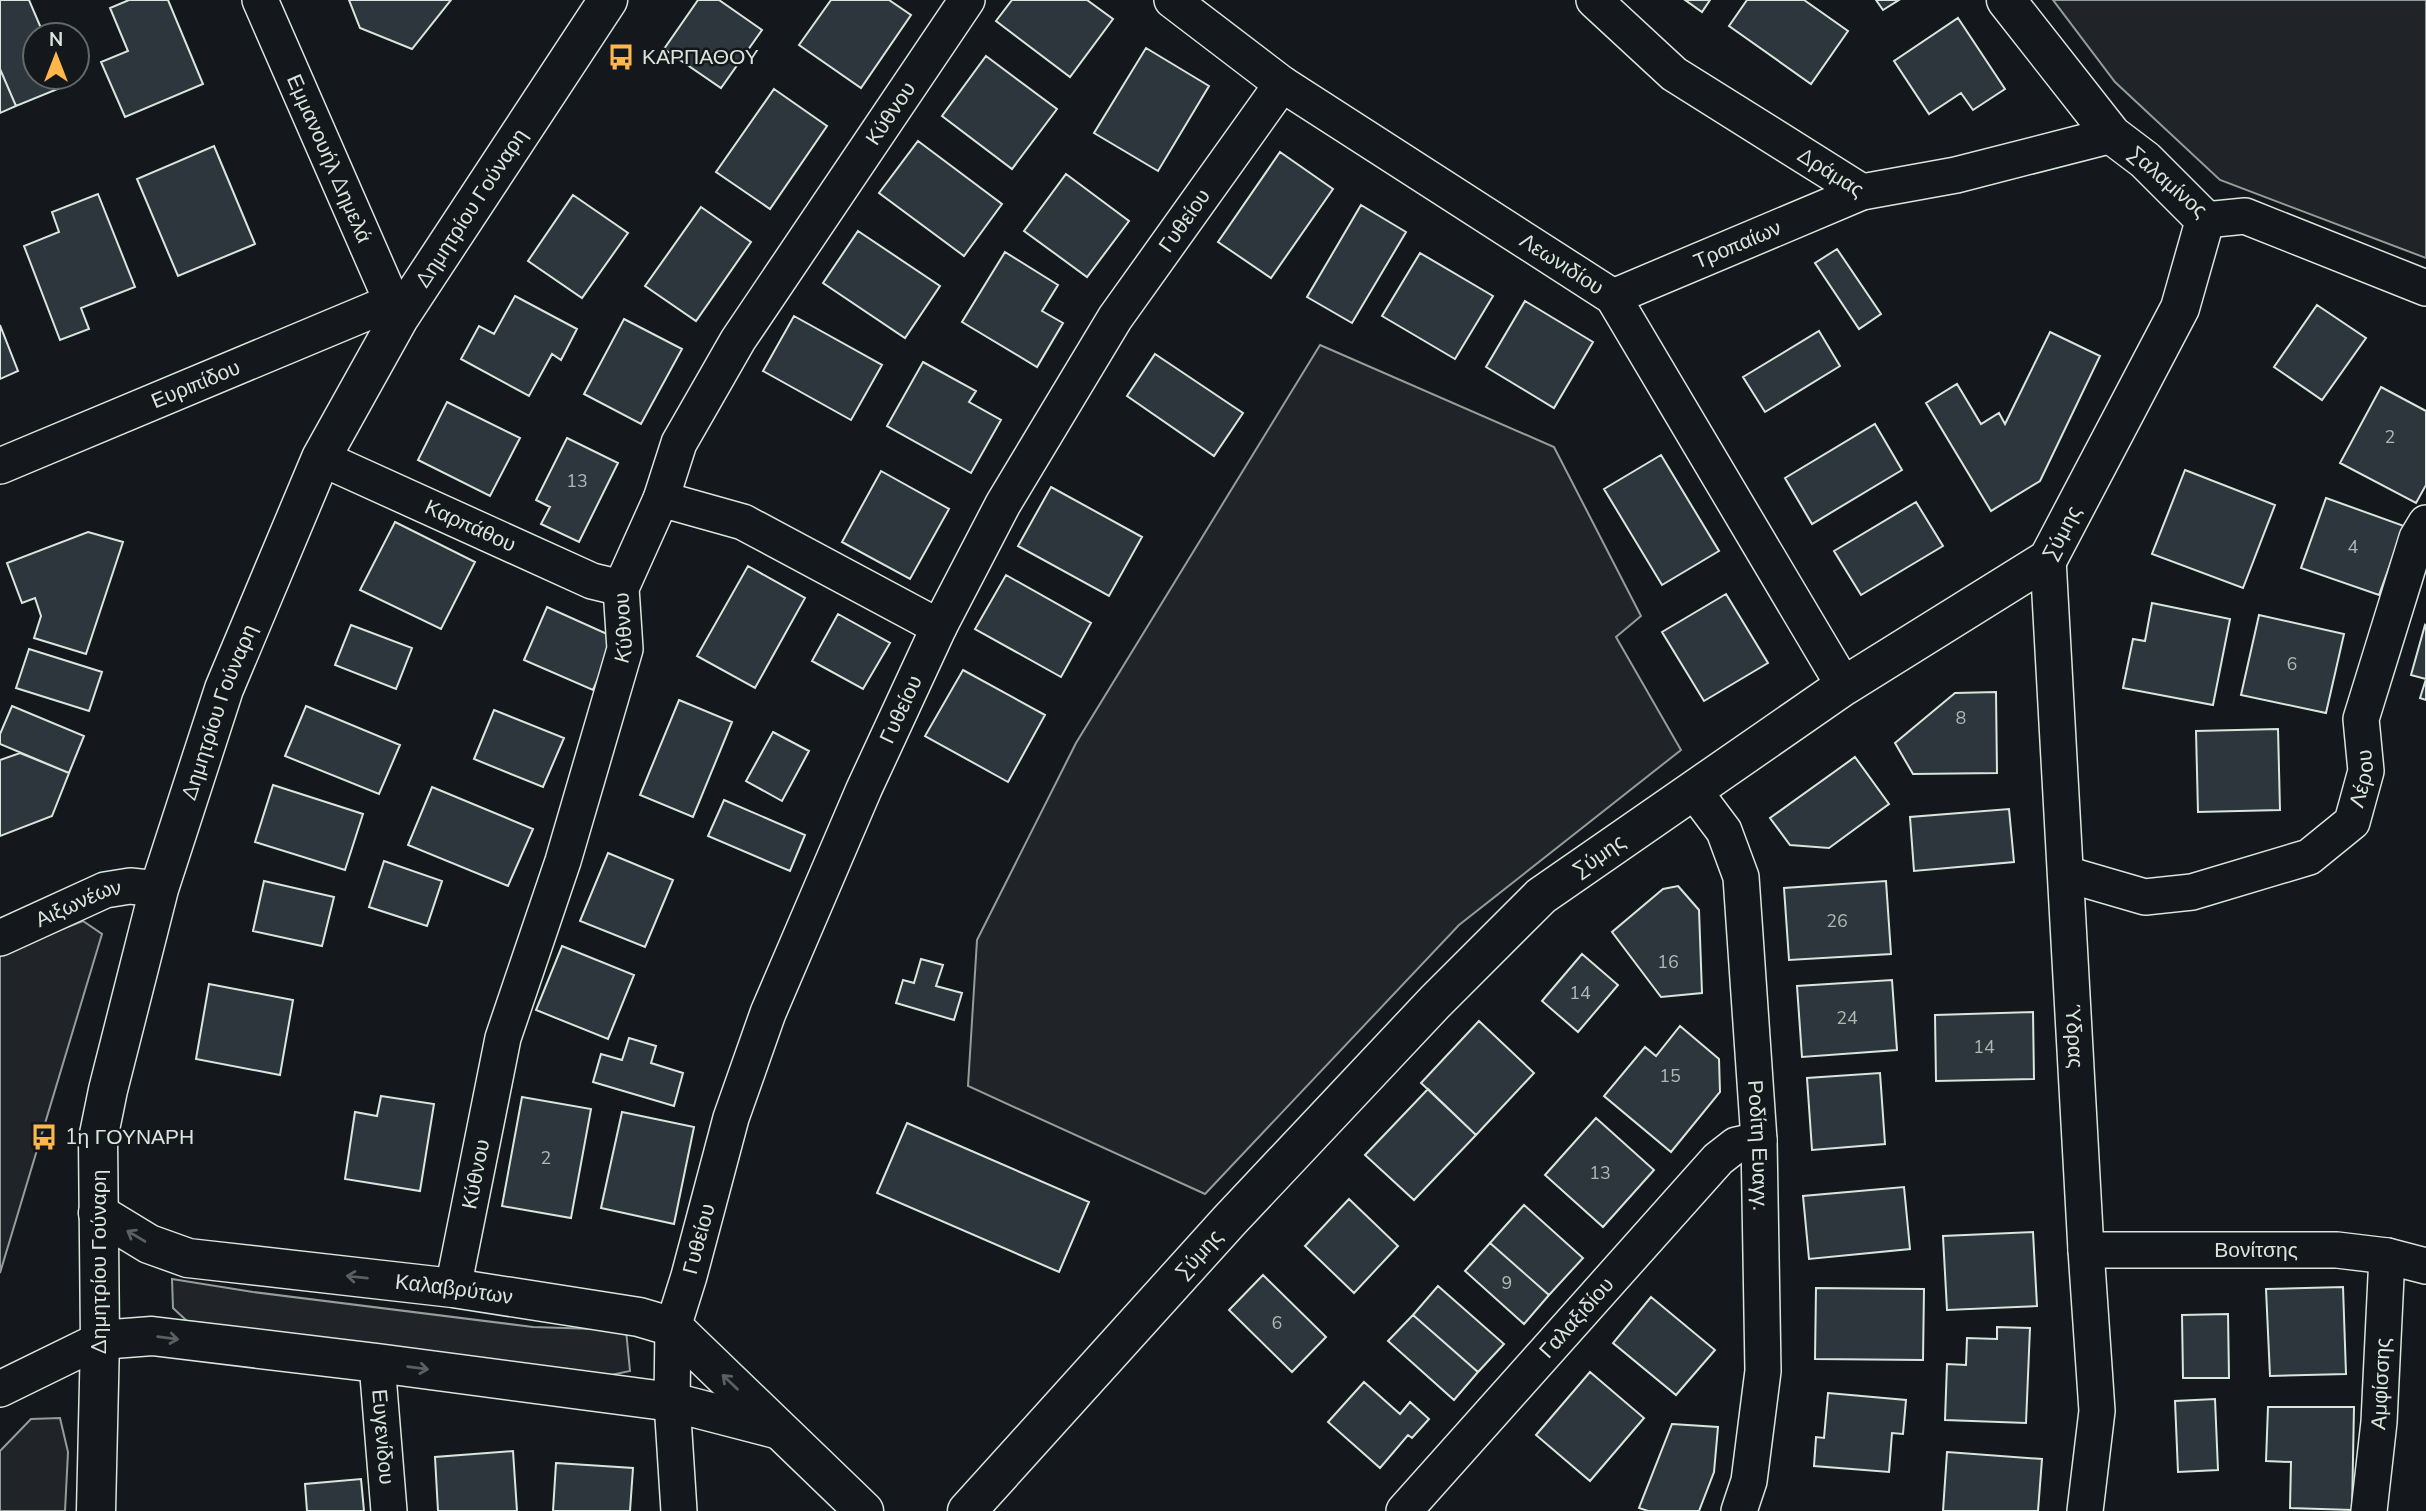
<svg xmlns="http://www.w3.org/2000/svg" width="2426" height="1511" viewBox="0 0 2426 1511" font-family="'Nunito Sans',sans-serif">
  <style>
    .green { fill: #202428; stroke: #939e99; stroke-width: 2 }
    .building { fill: #2c363c; stroke: #d8e6dc; stroke-width: 2 }
    .lines { fill: none; stroke-linecap: round; stroke-linejoin: round }
    .minor-casing { stroke: #d8e6dc; stroke-width: 38 }
    .tertiary-casing { stroke: #d8e6dc; stroke-width: 41 }
    .secondary-casing { stroke: #d8e6dc; stroke-width: 41 }
    .minor { stroke: #14181c; stroke-width: 35 }
    .tertiary { stroke: #14181c; stroke-width: 38 }
    .secondary { stroke: #14181c; stroke-width: 38 }
    .oneway { stroke: #59605f }
    .labels { text-anchor: middle; stroke-width: 5; stroke-linejoin: round; paint-order: stroke }
    .number-label { font-size: 18px; fill: #adbab4 }
    .poi-label { font-size: 21px; fill: #d8e6dc; stroke: #14181c; text-anchor: start }
    .street-label { font-size: 21px; fill: #d8e6dc; stroke: #14181c }
  </style>
  <rect width="100%" height="100%" fill="#14181c"/>
  <path class="green" d="M2053,0H2426V258L2220,180L2115,82Z
    M1320,345L1554,447L1641,616L1616,637L1681,750L1459,925L1205,1194L968,1086L977,940L1076,743Z
    M83,921L102,934L0,1273V953Z
    M172,1279L253,1292L533,1327L626,1330L630,1371L611,1375L187,1321L173,1308Z
    M60,1418L68,1452L65,1511H0V1451L31,1419Z"/>
  <path class="building" d="M0,0H29L44,35H35V77H61L65,86L16,106L0,69Z
    M129,0H168L203,84L125,117L101,62L128,51L110,8Z
    M349,0H451L412,49L360,28Z
    M698,0H719L762,30L721,88L664,49Z
    M831,0H889L911,15L861,88L799,45Z
    M1012,0H1087L1113,19L1070,77L996,21Z
    M1685,0H1710L1702,12Z
    M1747,0H1804L1848,31L1811,84L1729,26Z
    M1876,0H1899L1883,10Z
    M1958,18L2005,89L1973,110L1961,93L1929,114L1894,61Z
    M1146,48L1209,86L1158,171L1094,133Z
    M986,56L1057,109L1012,169L942,116Z
    M0,69L16,106L0,113Z
    M774,89L827,126L770,209L716,172Z
    M918,141L1002,204L964,256L879,193Z
    M214,146L255,244L178,276L137,179Z
    M1280,152L1333,189L1271,278L1218,242Z
    M1066,174L1129,221L1087,277L1024,231Z
    M98,194L135,287L81,308L89,329L60,340L24,246L59,232L52,212Z
    M573,195L628,233L582,298L528,261Z
    M1361,205L1406,232L1352,323L1307,297Z
    M701,207L751,242L696,321L645,286Z
    M858,231L940,286L905,338L823,283Z
    M1837,249L1881,314L1859,329L1815,263Z
    M1005,252L1058,285L1042,311L1063,323L1037,367L962,322Z
    M1420,253L1493,296L1455,359L1382,316Z
    M515,296L577,329L561,360L552,354L529,396L461,359L479,326L494,334Z
    M1525,301L1593,342L1554,408L1486,367Z
    M2317,305L2366,338L2322,400L2274,367Z
    M794,316L882,365L851,420L763,371Z
    M624,319L682,349L641,424L584,394Z
    M0,325L18,371L0,379Z
    M1819,331L1840,366L1765,412L1743,377Z
    M2050,332L2100,356L2040,481L1991,511L1926,403L1957,384L1981,424L1999,413L2005,424Z
    M1155,354L1243,413L1214,456L1127,396Z
    M923,362L976,391L969,402L1001,420L971,473L887,426Z
    M2381,387L2426,411V485L2416,503L2340,463Z
    M447,402L520,438L490,496L418,460Z
    M1875,424L1902,470L1812,524L1785,478Z
    M567,438L618,463L579,542L541,524L550,507L536,500Z
    M1661,455L1719,551L1662,585L1604,489Z
    M2185,470L2275,505L2243,588L2152,554Z
    M881,471L949,509L910,579L842,542Z
    M1051,487L1142,537L1109,596L1018,546Z
    M2326,498L2404,526L2379,595L2301,568Z
    M1916,502L1943,546L1861,595L1834,551Z
    M395,522L475,562L441,629L360,590Z
    M88,532L123,542L86,654L34,638L41,616L35,598L22,603L7,563Z
    M748,566L805,598L755,688L697,656Z
    M1006,575L1091,623L1061,677L975,629Z
    M1726,594L1768,663L1704,701L1662,632Z
    M2152,603L2230,619L2213,705L2123,688L2133,639L2145,641Z
    M547,607L616,638L593,690L524,660Z
    M838,614L890,643L863,689L812,661Z
    M2259,615L2344,634L2326,713L2241,695Z
    M351,625L412,648L396,689L335,665Z
    M2425,625L2426,626V700L2420,698L2426,679L2411,675Z
    M29,649L102,672L89,711L16,688Z
    M963,670L1045,715L1008,782L925,736Z
    M1996,692L1997,773L1913,774L1895,743L1955,693Z
    M679,700L732,722L693,817L640,795Z
    M12,706L84,736L69,773L0,744V734Z
    M306,706L400,745L379,794L285,756Z
    M494,710L564,738L543,787L474,759Z
    M2278,729L2280,810L2198,812L2196,731Z
    M773,732L809,751L782,801L746,781Z
    M20,753L69,773L52,816L0,836V760Z
    M1855,757L1889,804L1829,848L1790,845L1770,818Z
    M273,785L363,814L345,870L255,842Z
    M432,787L533,829L508,886L408,845Z
    M724,800L805,835L790,871L708,836Z
    M2009,809L2014,862L1914,871L1910,817Z
    M608,853L673,880L645,947L580,921Z
    M384,861L442,881L427,926L369,907Z
    M264,881L334,897L322,946L253,931Z
    M1886,881L1891,954L1789,960L1784,888Z
    M1678,886L1699,910L1702,993L1661,997L1612,932L1663,889Z
    M562,946L634,975L608,1039L536,1010Z
    M1582,954L1618,985L1578,1032L1542,1001Z
    M921,959L943,965L936,986L962,993L954,1020L896,1003L903,980L914,983Z
    M1892,980L1897,1050L1802,1057L1797,986Z
    M209,984L293,1000L280,1075L196,1059Z
    M2033,1012L2034,1079L1936,1081L1935,1015Z
    M1479,1021L1534,1073L1476,1135L1421,1083Z
    M1680,1026L1719,1059L1720,1092L1671,1152L1604,1096L1645,1047L1656,1056Z
    M629,1038L656,1046L651,1063L683,1073L674,1106L593,1082L601,1054L622,1060Z
    M1880,1073L1885,1144L1812,1150L1807,1078Z
    M1428,1089L1476,1135L1414,1200L1365,1155Z
    M381,1096L434,1104L420,1191L345,1179L355,1112L377,1116Z
    M522,1097L591,1109L571,1218L502,1206Z
    M622,1112L694,1127L674,1224L601,1208Z
    M1596,1118L1654,1170L1603,1227L1545,1175Z
    M907,1123L1089,1202L1059,1272L877,1193Z
    M1904,1187L1910,1249L1809,1259L1803,1196Z
    M1349,1199L1398,1246L1354,1293L1305,1246Z
    M1524,1205L1583,1258L1549,1295L1490,1243Z
    M2033,1232L2037,1306L1947,1310L1943,1236Z
    M1490,1243L1549,1295L1524,1324L1465,1271Z
    M1263,1275L1326,1337L1292,1372L1229,1310Z
    M1438,1286L1504,1344L1478,1372L1413,1315Z
    M2343,1287L2346,1374L2270,1376L2266,1289Z
    M1816,1288L1924,1289L1923,1360L1815,1359Z
    M1651,1297L1715,1350L1676,1395L1613,1343Z
    M2228,1314L2229,1378H2183L2182,1315Z
    M1413,1315L1478,1372L1454,1400L1388,1341Z
    M1997,1327L2030,1328L2026,1423L1945,1420L1947,1364L1966,1365L1967,1338L1997,1339Z
    M1590,1372L1644,1418L1590,1481L1536,1435Z
    M1364,1382L1400,1414L1410,1402L1429,1419L1412,1438L1408,1435L1380,1468L1328,1422Z
    M1828,1393L1906,1400L1903,1434L1892,1433L1889,1472L1814,1466L1816,1437L1824,1438Z
    M2215,1399L2218,1470L2178,1472L2175,1401Z
    M2268,1407H2354L2352,1510L2290,1508L2291,1462L2266,1461Z
    M1672,1424L1718,1427L1714,1472L1699,1511H1648L1639,1508Z
    M513,1451L517,1511H438L435,1457Z
    M1947,1452L2042,1459L2038,1511H1943Z
    M556,1463L633,1468L630,1511H553Z
    M361,1479L364,1511H307L305,1484Z"/>
  <g class="lines">
    <g class="minor-casing">
      <g id="minor">
        <path id="s1" d="M260,0L399,318"/>
        <path id="s2" d="M1172,0L1282,84L1613,297L1844,686"/>
        <path id="s3" d="M1594,0L1674,74L1862,192"/>
        <path d="M2205,220L2245,216L2426,288"/>
        <path id="s4" d="M1613,297L1862,192L1956,175L2112,135"/>
        <path id="s5" d="M321,458L592,581L621,588"/>
        <path id="s6" d="M0,466L392,302"/>
        <path d="M661,499L743,522L939,627"/>
        <path id="s7" d="M2048,559L2086,1250L2097,1411L2085,1511"/>
        <path id="s8" d="M1694,791L1724,831L1741,877L1759,1140L1763,1371L1749,1481L1739,1511"/>
        <path id="s9" d="M2066,874L2145,897L2192,892L2309,857L2352,822L2366,771L2361,719L2417,538L2426,523"/>
        <path id="s10" d="M0,938L105,890L130,886L159,889"/>
        <path id="s11" d="M2086,1250H2337L2387,1256L2426,1266"/>
        <path id="s12" d="M453,1288L503,1038L563,861L625,649L621,588L661,499L679,443L738,340L967,0"/>
        <path id="s13" d="M377,1363L389,1511"/>
        <path d="M0,1389L100,1340"/>
        <path id="s14" d="M679,1511L672,1402L673,1327L689,1276L731,1118L768,1013L864,789L939,627L1003,504L1115,318L1282,84"/>
        <path id="s15" d="M1404,1511L1718,1159L1736,1145L1759,1140"/>
        <path id="s16" d="M2369,1511L2379,1422L2387,1256"/>
      </g>
    </g>
    <g class="tertiary-casing">
      <g id="tertiary">
        <path id="s17" d="M98,1213L149,1244L188,1258L453,1288L639,1317L673,1327L864,1511"/>
        <path d="M100,1340L152,1336L377,1363L672,1402L776,1429"/>
        <path id="s18" d="M967,1511L1229,1221L1435,1002L1541,896L1844,686L2048,559L2180,308L2205,220L2145,160L2112,135L2006,0"/>
      </g>
    </g>
    <g class="secondary-casing">
      <g id="secondary">
        <path id="s19" d="M96,1511L100,1340L98,1139L108,1090L159,889L224,689L321,458L399,318L608,0"/>
      </g>
    </g>
    <use href="#minor" class="minor"/>
    <use href="#tertiary" class="tertiary"/>
    <use href="#secondary" class="secondary"/>
  </g>
  <defs><path id="oneway-shaft" d="M-6 0H5M1.5-3L5.5 0L1.5 3" fill="none" stroke-width="1.6" stroke-linecap="round" stroke-linejoin="round" transform="scale(1.75)"/></defs>
  <g class="oneway">
    <use href="#oneway-shaft" transform="translate(136 1236) rotate(-149)"/>
    <use href="#oneway-shaft" transform="translate(357 1277) rotate(-174)"/>
    <use href="#oneway-shaft" transform="translate(168 1338) rotate(7)"/>
    <use href="#oneway-shaft" transform="translate(418 1368) rotate(8)"/>
    <use href="#oneway-shaft" transform="translate(730 1382) rotate(-136)"/>
  </g>
  <defs>
    <g id="bus-bare" transform="scale(2.1)"><path d="M-5-6H5V4H4V6H2V4H-2V6H-4V4H-5ZM-3.5-4V0h7V-4ZM-3.5 1.2v1.5H-2V1.2ZM2 1.2v1.5H3.5V1.2Z" fill="#ffb74d" stroke="#14181c" stroke-width="2.5" paint-order="stroke"/></g>
  </defs>
  <g fill-rule="evenodd">
    <use href="#bus-bare" x="621" y="57"/>
    <use href="#bus-bare" x="44" y="1137"/>
  </g>
  <g class="labels">
    <g class="number-label">
      <text x="2390" y="443">2</text>
      <text x="577" y="487">13</text>
      <text x="2353" y="553">4</text>
      <text x="2292" y="670">6</text>
      <text x="1961" y="724">8</text>
      <text x="1837" y="927">26</text>
      <text x="1668" y="968">16</text>
      <text x="1580" y="999">14</text>
      <text x="1847" y="1024">24</text>
      <text x="1984" y="1053">14</text>
      <text x="1670" y="1082">15</text>
      <text x="546" y="1164">2</text>
      <text x="1600" y="1179">13</text>
      <text x="1507" y="1289">9</text>
      <text x="1277" y="1329">6</text>
    </g>
    <g class="poi-label">
      <text x="642" y="64">ΚΑΡΠΑΘΟΥ</text>
      <text x="65" y="1144">1η ΓΟΥΝΑΡΗ</text>
    </g>
    <g class="street-label">
      <text dy="7" stroke="none"><textPath href="#s12" startOffset="1272">Κύθνου</textPath></text>
      <text dy="7" stroke="none"><textPath href="#s1" startOffset="173">Εμμανουήλ Δημελά</textPath></text>
      <text dy="7" stroke="none"><textPath href="#s3" startOffset="294">Δράμας</textPath></text>
      <text transform="translate(2168 182) rotate(41)" y="7">Σαλαμίνος</text>
      <text dy="7" stroke="none"><textPath href="#s19" startOffset="1382">Δημητρίου Γούναρη</textPath></text>
      <text dy="7" stroke="none"><textPath href="#s14" startOffset="1410">Γυθείου</textPath></text>
      <text dy="7" stroke="none"><textPath href="#s4" startOffset="135">Τροπαίων</textPath></text>
      <text dy="7" stroke="none"><textPath href="#s2" startOffset="471">Λεωνιδίου</textPath></text>
      <text dy="7" stroke="none"><textPath href="#s6" startOffset="212">Ευριπίδου</textPath></text>
      <text dy="7" stroke="none"><textPath href="#s5" startOffset="164">Καρπάθου</textPath></text>
      <text dy="7" stroke="none"><textPath href="#s18" startOffset="1480">Σύμης</textPath></text>
      <text dy="7" stroke="none"><textPath href="#s12" startOffset="684">Κύθνου</textPath></text>
      <text dy="7" stroke="none"><textPath href="#s14" startOffset="844">Γυθείου</textPath></text>
      <text dy="7" stroke="none"><textPath href="#s19" startOffset="816">Δημητρίου Γούναρη</textPath></text>
      <text dy="7" stroke="none"><textPath href="#s9" startOffset="352">Λέρου</textPath></text>
      <text dy="7" stroke="none"><textPath href="#s18" startOffset="912">Σύμης</textPath></text>
      <text dy="7" stroke="none"><textPath href="#s10" startOffset="86">Αιξωνέων</textPath></text>
      <text dy="7" stroke="none"><textPath href="#s7" startOffset="478">Ύδρας</textPath></text>
      <text dy="7" stroke="none"><textPath href="#s8" startOffset="368">Ροδίτη Ευαγγ.</textPath></text>
      <text dy="7" stroke="none"><textPath href="#s12" startOffset="116">Κύθνου</textPath></text>
      <text dy="7" stroke="none"><textPath href="#s14" startOffset="276">Γυθείου</textPath></text>
      <text dy="7" stroke="none"><textPath href="#s11" startOffset="170">Βονίτσης</textPath></text>
      <text dy="7" stroke="none"><textPath href="#s18" startOffset="346">Σύμης</textPath></text>
      <text transform="translate(99 1262) rotate(-90)" y="7">Δημητρίου Γούναρη</text>
      <text dy="7" stroke="none"><textPath href="#s17" startOffset="369">Καλαβρύτων</textPath></text>
      <text dy="7" stroke="none"><textPath href="#s15" startOffset="259">Γαλαξιδίου</textPath></text>
      <text dy="7" stroke="none"><textPath href="#s16" startOffset="128">Αμφίσσης</textPath></text>
      <text dy="7" stroke="none"><textPath href="#s13" startOffset="74">Ευγενίδου</textPath></text>
    </g>
  </g>
  <g transform="translate(56 56)"><circle r="33" fill="#14181c" stroke="#626a69" stroke-width="2"/>
  <path d="M0-5L12 26L0 18L-12 26Z" fill="#ffb74d"/>
  <text y="-10" font-size="19" font-weight="bold" text-anchor="middle" fill="#d8e6dc">N</text>
  </g>
</svg>
